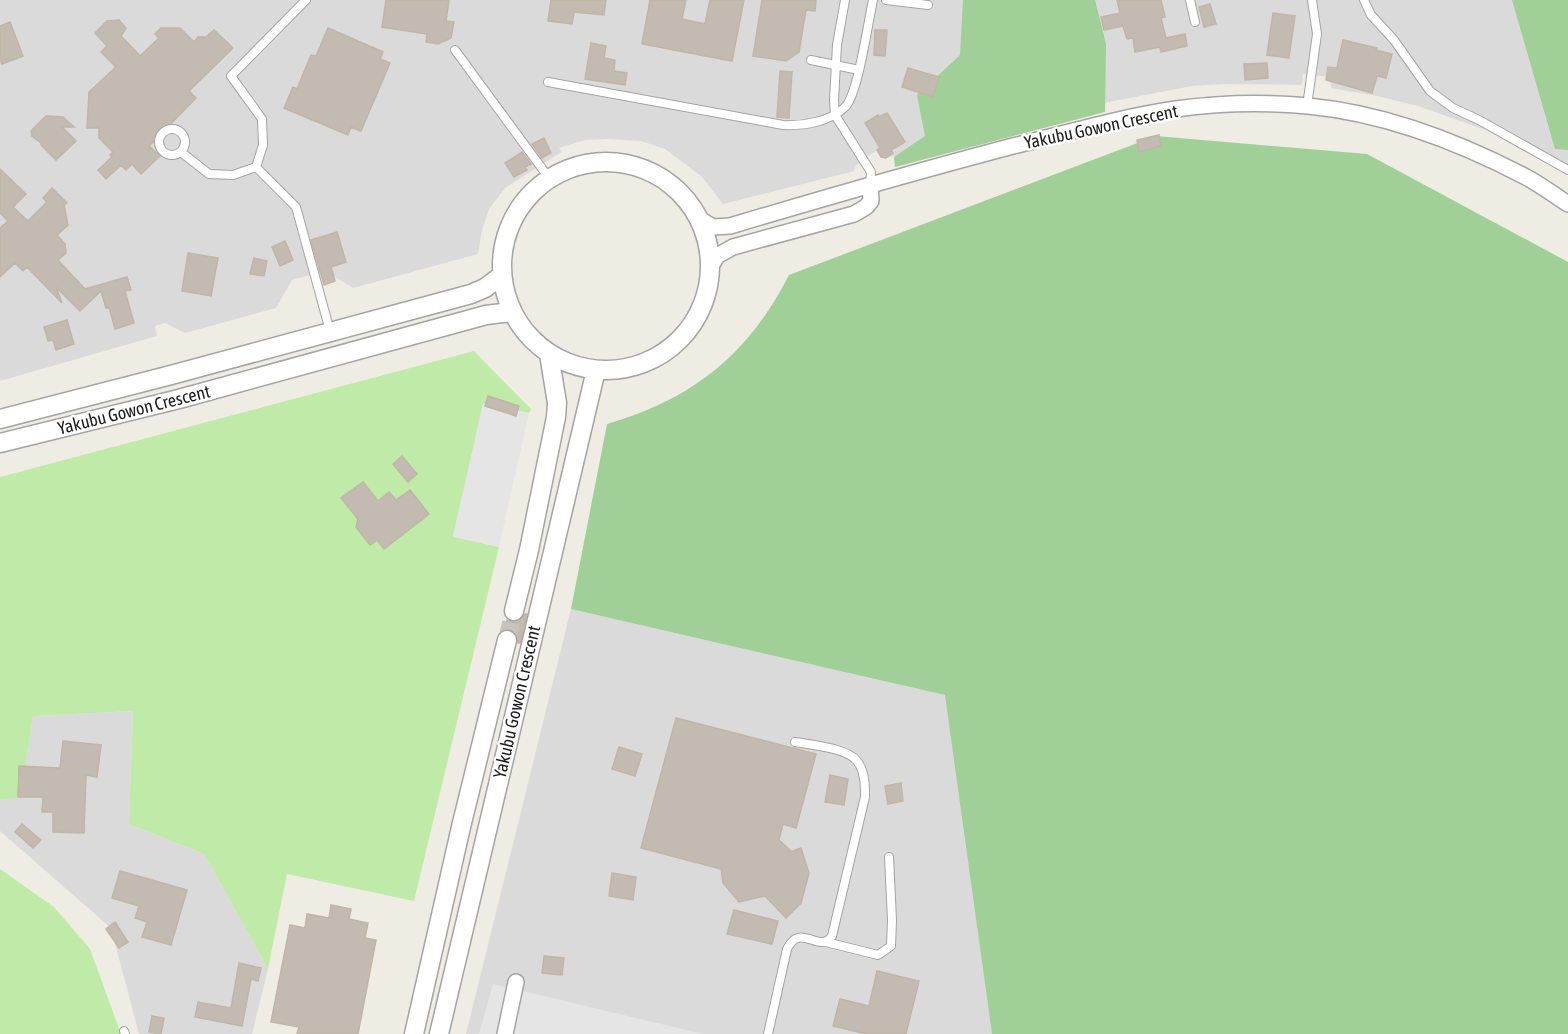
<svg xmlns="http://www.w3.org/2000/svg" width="1568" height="1034" viewBox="0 0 1568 1034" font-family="'Asap Condensed',sans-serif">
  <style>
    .residential { fill: #dbdada }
    .grass { fill: #c0eaa7 }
    .forest { fill: #a0cf97 }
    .parking { fill: #e5e5e5 }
    .building { fill: #c3bbb2; stroke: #c1b5a5; stroke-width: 1.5 }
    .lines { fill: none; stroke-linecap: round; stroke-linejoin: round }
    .tertiary-tunnel { stroke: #c5c3bb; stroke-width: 18; stroke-dasharray: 18 9; stroke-linecap: butt }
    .service-casing { stroke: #a4a4a4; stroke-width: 10 }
    .minor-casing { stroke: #a4a4a4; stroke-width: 18 }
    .tertiary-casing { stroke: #a4a4a4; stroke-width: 21 }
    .service { stroke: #fff; stroke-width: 8 }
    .minor { stroke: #fff; stroke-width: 15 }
    .tertiary { stroke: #fff; stroke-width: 18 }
    .labels { text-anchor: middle; stroke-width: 5; stroke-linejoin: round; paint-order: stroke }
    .street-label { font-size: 18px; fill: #1d1d1d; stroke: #fff }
  </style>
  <rect width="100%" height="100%" fill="#efece3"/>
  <path class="residential" d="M0,0H1568V176L1516,145L1488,131L1418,106L1377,96L1331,88L1330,77L1303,74L1302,85L1223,84L1192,86L1104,103L886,158L881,157L877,150L856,165L854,171L723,204L702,177L665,149L641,141L607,139L585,140L559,148L562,152L505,188L489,209L482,230L478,254L353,288L325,271L292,280L276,308L185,333L165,323L155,326L157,336L0,381Z
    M571,609L946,695L992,1034H466Z
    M133,711L129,824L204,854L268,969L252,1034H139L111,928L0,831V800L20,796L33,716Z"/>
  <path class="grass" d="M474,351L531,409L529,413L484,404L453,536L499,547L414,901L287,874L268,969L204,854L129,824L133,711L33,716L20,797L0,800V477Z
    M0,869L54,907L90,949L121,1034H0Z"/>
  <path class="forest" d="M963,0H1095L1106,44L1105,112L895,167L894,157L925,136L917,95L960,55Z
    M1512,0H1568V150L1555,149Z
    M1156,136L1367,154L1568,262V1034H992L945,695L571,609L607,424C693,399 748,355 789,275Z"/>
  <path class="parking" d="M483,403L529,413L499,547L453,537Z
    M493,984L703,1034H479Z"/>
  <path class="building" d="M386,0H449L446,21L454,22L451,38L438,44L426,42L427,34L382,27Z
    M551,0H606L604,15L574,12L572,24L548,21Z
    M650,0H686L682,19L705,24L710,0H744L732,61L642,44Z
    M762,0H816L815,11L806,10L799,52L786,61L753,56Z
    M1117,0H1161L1165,17L1161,18L1166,38L1185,34L1187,46L1161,52L1160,47L1135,52L1133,38L1127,39L1123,26L1104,30L1101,17L1120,13Z
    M1210,4L1216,24L1204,27L1199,7Z
    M1273,13L1295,16L1289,58L1267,55Z
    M119,20L126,28L121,36L140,56L159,38L155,34L161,28H180L194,42L198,37H206L214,30L233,48L189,91L196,98L149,146L160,156L141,174L132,164L126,170L121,165L106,179L98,170L112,157L110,155L113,152L99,138V128H87L89,92L116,67L101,52L107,46L95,33L107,21Z
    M10,22L23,56L2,64L0,59V26Z
    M328,28L383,52L380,59L390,63L361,131L351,127L348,135L284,108L293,87L297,89L311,55L316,56Z
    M875,30H887L885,56L874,55Z
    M1343,40L1377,48L1376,50L1392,54L1386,78L1377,76L1372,93L1326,80L1328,67L1337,68Z
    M591,43L606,46L604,58L615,60L614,71L627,73L625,85L585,79Z
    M1267,63L1268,78L1245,80L1244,64Z
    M908,68L939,77L933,97L902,87Z
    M780,71L792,72L789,118L777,117Z
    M887,113L905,142L891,150L893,153L886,158L881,157L877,150L880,148L865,123L878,115L879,117Z
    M46,116L63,117L74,127H62L76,141L56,160L41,145V143L32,136L31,131Z
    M1159,135L1161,146L1139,152L1137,140Z
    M544,138L551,153L542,158L532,144Z
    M522,152L531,164L525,167L527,170L514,177L505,163Z
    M0,169L26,194L13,207L28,221L47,202L43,198L52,188L67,203L64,205L68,225L57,235L65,244L66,253L58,260L85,289L127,277L131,290L125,291L134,323L115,329L109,307L106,308L101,291L80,311L56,287L62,303L27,267L23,271L15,263L0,277V228L8,221L0,213Z
    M337,232L346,262L331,267L335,281L324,285L311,240Z
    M285,241L293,260L280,266L272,247Z
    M188,253L218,258L211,296L182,291Z
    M254,258L267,261L264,276L250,274Z
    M67,320L74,344L56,350L53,340L48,341L44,327Z
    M488,396L519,406L516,416L485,406Z
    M402,456L417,474L408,482L393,464Z
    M363,482L378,501L389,492L396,500L410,490L429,514L384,549L377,540L370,545L356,527L358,519L341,498Z
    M525,614H527L520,643H518V636L514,632L510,629H505L507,620L512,622H518L522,618Z
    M676,718L816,754L796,828L783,824L779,840L790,850V852L801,848L809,873L801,903L786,918L765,896L739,902L723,883L721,869L641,848Z
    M63,741L101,745L97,777L86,775L84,833L53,832V812H42L43,797H18L19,766L60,768Z
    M619,747L642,754L635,776L612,769Z
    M830,775L848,779L844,805L825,802Z
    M901,783L903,801L888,804L885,786Z
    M22,824L41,840L33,848L15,832Z
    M120,871L187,890L171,945L142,937L147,922L135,918L139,906L112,898Z
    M612,873L636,877L633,900L609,896Z
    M331,905L351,909L349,919L368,923L365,938L376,940L358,1034H297L299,1027L271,1022L290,925L305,928L307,914L329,918Z
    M734,910L778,921L772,944L727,934Z
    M115,922L128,942L119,948L106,929Z
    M544,956L564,958L562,975L542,973Z
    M239,963L261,968L258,981L251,979L242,1026L195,1017L198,1002L231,1008Z
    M877,971L919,981L906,1034H866L833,1026L840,999L869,1006Z
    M152,1016L164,1018L161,1034L149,1032Z"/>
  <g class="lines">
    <path class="tertiary-tunnel" d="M507,640L514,611"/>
    <g class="service-casing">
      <path id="service" d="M306,0L231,76L262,119L263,145L256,167L296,207L330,331
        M845,0L837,45L834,100L835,115L871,172L870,185
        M886,0L928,5
        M1190,0L1195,22
        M1364,0L1371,15L1394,40L1430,91L1453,108L1479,120L1568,170
        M455,50L549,178
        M811,60L859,70
        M548,82L783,125C803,126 830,122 845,107C858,95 868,22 873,0
        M1307,106L1317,34L1312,0
        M159 142a13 13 0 1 1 26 0a13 13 0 1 1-26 0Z
        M181,152L209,174L233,175L256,167
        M826,942L878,955L891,946L892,920L889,857
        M124,1031L125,1034
        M768,1034L787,949C801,921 819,955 832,936L865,797C865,785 865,771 857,761C847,748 812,745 795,742"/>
    </g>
    <g class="minor-casing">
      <path id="minor" d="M701,220L713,227L730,226C824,198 918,171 1013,146C1067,133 1121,117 1176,109C1219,103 1265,102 1308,106C1383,113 1459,142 1526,177C1541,185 1554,195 1568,204
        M711,266L717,256L733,247L854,214L866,207L871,201L870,185
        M505,1034L516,982"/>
    </g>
    <g class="tertiary-casing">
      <path id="tertiary" d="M502 266a104 104 0 1 1 208 0a104 104 0 1 1-208 0Z
        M0,419L171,375L471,294L485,288L501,276
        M0,443L179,399L486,315L511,312
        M514,611L529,550L556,417L557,403L549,354
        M414,1034L461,827L507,640
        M439,1034L596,370"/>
    </g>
    <use href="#service" class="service"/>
    <use href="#minor" class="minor"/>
    <use href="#tertiary" class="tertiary"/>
  </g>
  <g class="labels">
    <g class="street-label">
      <text transform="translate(1101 127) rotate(-12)" y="6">Yakubu Gowon Crescent</text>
      <text transform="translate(134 410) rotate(-14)" y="6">Yakubu Gowon Crescent</text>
      <text transform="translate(517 702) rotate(-77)" y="6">Yakubu Gowon Crescent</text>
    </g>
  </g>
</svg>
